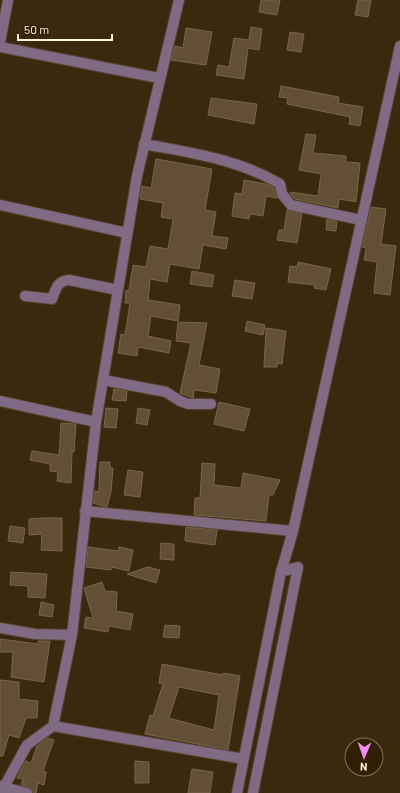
<svg xmlns="http://www.w3.org/2000/svg" width="400" height="793" viewBox="0 0 400 793" font-family="Barlow,sans-serif">
  <style>
    .building { fill: #624f35; stroke: #79654a; fill-rule: evenodd }
    .lines { fill: none; stroke-linecap: round; stroke-linejoin: round }
    .minor-casing { stroke: #55452d; stroke-width: 12 }
    .minor { stroke: #816b84; stroke-width: 10 }
  </style>
  <rect width="100%" height="100%" fill="#3a290f"/>
  <path class="building" d="M261,0H280L277,15L259,12Z
    M358,0H371L368,17L355,15Z
    M251,27L262,29L259,50L248,48L244,79L216,75L218,65L229,67L234,38L249,40Z
    M186,28L212,32L206,65L171,60L175,46L183,48Z
    M290,32L304,34L301,52L287,50Z
    M281,86L339,97L338,103L363,107L360,126L349,124L350,117L287,104L288,98L279,97Z
    M211,98L257,104L254,124L208,115Z
    M306,134L316,135L313,153L346,156V162L360,163L356,202L339,199L338,208L295,199L290,194V192L318,196L321,174L299,170Z
    M156,159L212,169L205,210L216,212L212,236L228,238L226,249L203,245L199,269L170,264L167,282L150,279L148,300L180,305L178,321L151,316L148,336L171,341L169,353L138,347L137,356L118,353L121,334L125,335L130,303H125L126,290L129,291L133,265L146,267L150,246L168,249L173,219L161,217L163,203L140,199L142,186L151,188Z
    M244,180L266,184L274,188L277,198L266,196L263,216L250,214L249,219L232,216L235,193L242,194Z
    M371,207L386,209L381,244L396,246L390,295L374,293L377,262L364,260L366,248L362,247Z
    M287,210L302,214L297,243L277,240L279,230H284Z
    M327,219L337,221L336,231L326,230Z
    M298,262L331,269L326,290L314,288L315,285L288,282L290,266L297,267Z
    M192,271L214,275L212,287L190,284Z
    M235,280L255,283L252,299L232,296Z
    M247,321L265,325L263,335L245,331Z
    M178,322L207,323L199,365L220,369L216,393L194,390L193,398L180,393L191,343L176,341Z
    M266,328L286,331L282,364L277,363V367H264Z
    M114,389L127,391L126,401L112,400Z
    M219,402L250,409L244,431L214,424Z
    M106,408L118,409L116,428L104,427Z
    M138,408L150,410L147,425L136,423Z
    M61,423L76,424L74,452H72L71,483L57,481L58,472L50,471V464L30,460L32,451L59,455Z
    M100,462H110V468H113L111,492L107,507L93,503L95,491L99,492Z
    M202,463L215,464L214,485L241,488L243,473L280,480L273,495H269L266,521L194,515L195,498H200Z
    M128,470L143,472L140,497L124,495Z
    M42,518H62V551L41,550L42,534L29,535V519Z
    M10,526L25,528L23,543L8,541Z
    M186,527L217,530L215,545L185,541Z
    M161,543L174,544V560L160,559Z
    M88,547L118,551L119,547L133,550L129,571L111,567V570L86,567Z
    M148,567L160,570L156,583L127,574Z
    M11,572L47,574L45,598L28,597V586L10,585Z
    M102,582L105,591L117,592L116,611L133,614L130,630L109,626L108,632L84,628L86,617L93,618L84,588Z
    M41,602L54,605L52,617L39,615Z
    M165,625L180,626L179,638L163,637Z
    M0,639L38,644V641H50L44,682L11,677L13,652H0Z
    M162,664L223,675V673L240,676L228,750L145,734L150,715L153,716L163,684L159,683ZM179,687L219,695L214,730L169,718Z
    M0,680L19,682V699L38,701L37,718H26L19,738L9,735L3,756H0Z
    M47,738L54,740L43,771L46,772L44,785L38,783L36,793H33L31,788L21,785L23,779L17,778L25,761L31,763L37,746Z
    M135,761L149,762V783H135Z
    M192,769L213,772L210,793H188Z"/>
  <g class="lines">
    <g class="minor-casing">
      <path id="minor" d="M0,42L8,0
        M0,47L159,78
        M144,144C191,153 238,159 280,184L282,194L291,205L361,220
        M0,205L127,233
        M25,296L52,299C56,289 57,281 69,280L118,290
        M103,380L166,392L180,401L188,404H211
        M0,401L96,422
        M85,511L293,531
        M281,572L293,531L400,46
        M0,628L35,634L72,635
        M53,726L244,759
        M0,786L27,793
        M3,793L4,787L27,745L53,726L72,635L96,422L137,176L179,0
        M237,793L281,572L298,567L253,793"/>
    </g>
    <use href="#minor" class="minor"/>
  </g>
  <g transform="translate(364 757) rotate(182)"><circle r="19" fill="#301f05" stroke="#82745e"/>
  <path d="M0-3L7 15L0 10L-7 15Z" fill="#f489f0"/>
  <text y="-6" font-size="11" font-weight="bold" text-anchor="middle" fill="#fef3e4">N</text>
  </g>
  <path d="M18 34v6h94v-6" fill="none" stroke="#fef3e4" stroke-width="2"/>
  <text x="24" y="34" font-size="12" fill="#fef3e4" stroke="#301f05" stroke-width="3" paint-order="stroke">50 m</text>
</svg>
